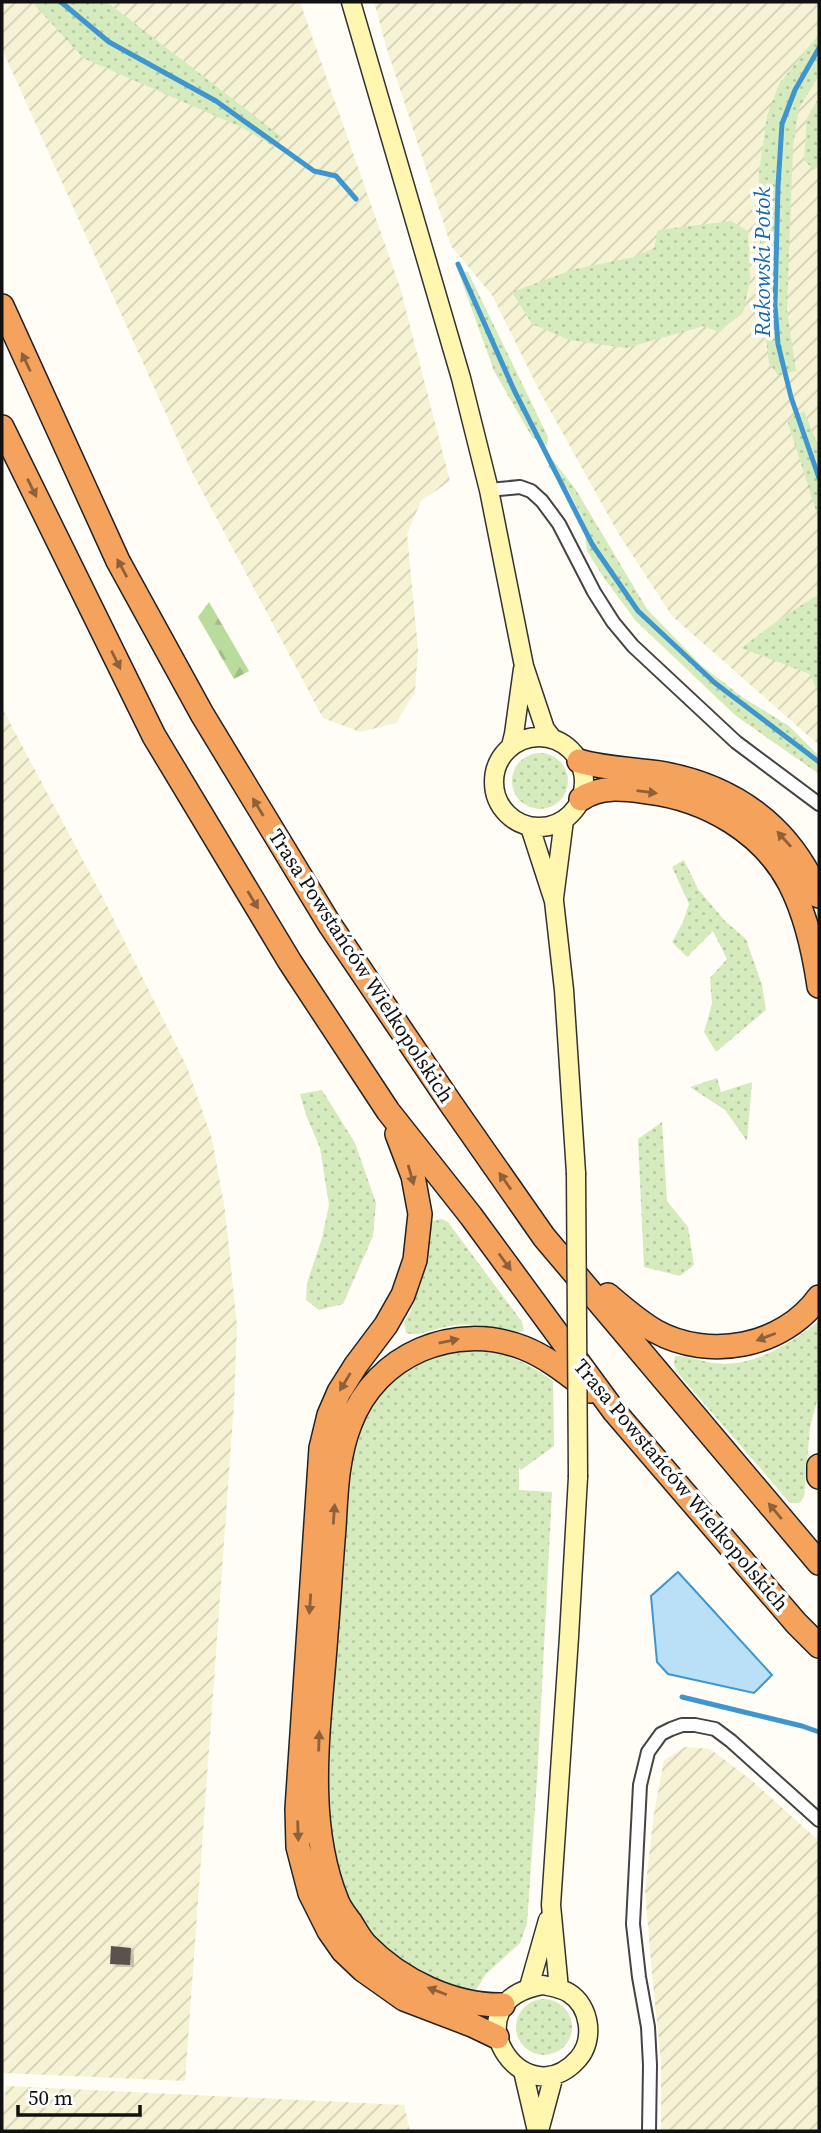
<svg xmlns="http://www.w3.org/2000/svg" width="821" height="2133" viewBox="0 0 821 2133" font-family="'Source Serif 4',serif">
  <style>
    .farmland { fill: url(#farmland-furrows) }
    .grass { fill: url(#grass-dots) }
    .forest { fill: url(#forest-firs) }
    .water { fill: #b9e0f7; stroke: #3f96cf; stroke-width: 2 }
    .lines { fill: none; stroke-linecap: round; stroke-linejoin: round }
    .stream { stroke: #3f96cf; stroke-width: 5 }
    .building { fill: #5a524d; filter: url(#shadow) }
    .minor-casing { stroke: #444; stroke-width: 16 }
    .secondary-casing { stroke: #333; stroke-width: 21 }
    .motorway-casing { stroke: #222; stroke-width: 26 }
    .minor { stroke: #fff; stroke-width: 12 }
    .secondary { stroke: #fff6b0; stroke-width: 18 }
    .motorway { stroke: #f5a25d; stroke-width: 23 }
    .secondary-bridge-casing { stroke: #333; stroke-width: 21; stroke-linecap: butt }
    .secondary-bridge { stroke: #fff6b0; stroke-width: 18 }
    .oneway { fill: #8e613b }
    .labels { text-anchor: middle; stroke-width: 7; stroke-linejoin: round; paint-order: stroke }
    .street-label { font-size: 21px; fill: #111; stroke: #fff }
    .water-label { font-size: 23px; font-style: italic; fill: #1768a6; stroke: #fff }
  </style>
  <defs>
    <pattern id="farmland-furrows" width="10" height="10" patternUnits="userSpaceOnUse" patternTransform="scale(1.75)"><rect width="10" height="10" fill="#f6f3d4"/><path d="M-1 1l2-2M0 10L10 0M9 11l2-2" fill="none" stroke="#d2cfb5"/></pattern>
    <pattern id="grass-dots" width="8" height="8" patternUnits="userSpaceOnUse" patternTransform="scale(1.75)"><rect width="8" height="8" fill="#d5ebbd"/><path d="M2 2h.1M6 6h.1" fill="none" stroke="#b6c8a1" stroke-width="1.8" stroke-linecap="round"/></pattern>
    <pattern id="forest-firs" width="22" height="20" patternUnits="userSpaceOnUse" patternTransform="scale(1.75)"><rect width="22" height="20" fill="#b9dc9c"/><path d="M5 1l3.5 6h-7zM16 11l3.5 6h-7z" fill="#9ebc85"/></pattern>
    <filter id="shadow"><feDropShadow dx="5.5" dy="3.5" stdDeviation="3.5" flood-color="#0004"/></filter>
  </defs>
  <rect width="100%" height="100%" fill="#fffdf5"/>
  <path class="farmland" d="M2,2H300L400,287L450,481L421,501L407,534L418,649L415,692L396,723L360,732L323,718L193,474L2,49Z
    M374,2H819V745L672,616L618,533L541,394L492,295L451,246L386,46Z
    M2,708L101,894L187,1067L212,1139L225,1211L237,1325L234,1404L185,2081L2,2073Z
    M685,1747L710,1749L750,1779L819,1841V2131H661V2061L652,1975L645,1890L654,1813L664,1760Z
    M6,2086L404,2105L410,2131H2Z"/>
  <path class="grass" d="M32,2H107L282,137L271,145L243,128L83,58Z
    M819,34V76L799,108L793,146L787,310L796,371L778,375L769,363L761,299L759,173L767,116L779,84Z
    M819,97V165L814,170L804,160L807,118Z
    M731,221L748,231L750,281L743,313L718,332L704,326L626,348L569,340L532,324L512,292L575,269L634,257L654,248L658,230Z
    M458,271L468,272L548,437L547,446L532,437L494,371Z
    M804,411L819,448V520L787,420Z
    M553,460L576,490L647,609L701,665L742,697L789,726L819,756V774L736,716L636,621L604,578L587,551L583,519L567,488L548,467Z
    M819,594V695L810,674L741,648L784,616Z
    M512 781a28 28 0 1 1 56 0a28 28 0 1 1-56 0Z
    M684,860L698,889L725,921L746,939L762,985L766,1010L716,1052L704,1032L712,1004L710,978L727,959L713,931L687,957L672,942L683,922L689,904L672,867Z
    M717,1078L721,1092L752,1082L747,1141L725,1110L690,1087Z
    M322,1090L355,1143L376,1203L373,1236L343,1304L319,1310L306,1300L307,1283L322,1238L329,1205L320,1148L306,1115L300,1094Z
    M662,1122L667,1201L688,1227L694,1265L680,1276L644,1267L638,1139Z
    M442,1219L448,1222L522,1322L524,1331L519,1332C496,1327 473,1322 450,1326C435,1328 420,1337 406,1333L404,1322L411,1311L428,1262L430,1221Z
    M819,1321V1394L810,1427L804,1497L799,1503H790L677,1372L674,1364L675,1356C689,1356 700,1361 714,1363C753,1368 790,1344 819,1321Z
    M470,1350C508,1354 522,1359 553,1381L554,1446L521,1470L519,1468V1490L552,1492L538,1764L527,1924L520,1943L486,1974L476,1990L470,1991C434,1978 395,1964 370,1933C310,1855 327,1746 335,1655C340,1589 346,1524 353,1459L365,1416L385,1388L410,1369L441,1355Z
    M516 2027a28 28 0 1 1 56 0a28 28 0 1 1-56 0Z"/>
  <path class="forest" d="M209,602L249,671L234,679L198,617Z"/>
  <path class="water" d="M678,1572L772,1675L754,1693L668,1674L657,1662L651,1596Z"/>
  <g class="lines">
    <path class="stream" d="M61,2L109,42L216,101L314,171L336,176L356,199
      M819,48L795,90L782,124L778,186L775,305L778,344L791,397L819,478
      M458,264L514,390L592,544L638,611L715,683L819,762
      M682,1697L802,1726L819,1732"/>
  </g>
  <path class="building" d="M111,1946L131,1948L130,1965L110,1964Z"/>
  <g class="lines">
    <g class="minor-casing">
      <path id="minor" d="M489,490L520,487L531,491L542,501L559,524L594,592L613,622L633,646L736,742L819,804
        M649,2131L650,2065L648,2027L639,1977L633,1924L640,1785L648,1752L661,1734L671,1729L682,1725H695L715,1729L731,1741L819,1820"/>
    </g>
    <g class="secondary-casing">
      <path id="secondary" d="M351,2L461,378L489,490L524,666L545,729L552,738
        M494 782a45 45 0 1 1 90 0a45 45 0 1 1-90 0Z
        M511,746L514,734L523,669
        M530,827L554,901L564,990L576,1173
        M554,898L564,820
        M543,1985C552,1987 561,1988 569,1993C590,2006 595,2040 578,2059C524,2120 446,2002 543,1985Z
        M529,1987L548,1920
        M559,1989L551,1905L569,1637L578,1477
        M523,2071L537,2131
        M539,2131L554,2075"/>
    </g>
    <g class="motorway-casing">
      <path id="motorway" d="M2,306L118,561L202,714L330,925L451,1104L544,1237L819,1563
        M2,427L154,736L290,962L388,1111L471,1216L614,1411L796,1623L819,1646
        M579,761C606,769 633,769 660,773C734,786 790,826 819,896
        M581,799C601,785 625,789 648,792C706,799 763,832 790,884C806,915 814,952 819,986
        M397,1134L413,1176L420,1214L415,1260L403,1295L386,1325L356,1365L339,1392L329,1415L321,1448L297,1809L298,1847L310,1893L329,1931L343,1951L363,1970L404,1999L472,2025L497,2037
        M608,1295C623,1308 638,1321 655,1331C709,1361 783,1347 819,1297
        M819,1466V1477
        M503,2005C454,2006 401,1981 366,1945C360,1939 356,1931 351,1923C346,1916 340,1909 337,1901C303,1817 320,1722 326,1634C329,1599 331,1563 334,1528C336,1493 337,1457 350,1424C376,1354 455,1321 524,1348C549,1358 569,1375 590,1391"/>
    </g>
    <use href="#minor" class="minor"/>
    <use href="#secondary" class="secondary"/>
    <use href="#motorway" class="motorway"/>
    <g class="secondary-bridge-casing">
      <path id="secondary-bridge" d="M576,1173L578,1477"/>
    </g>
    <use href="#secondary-bridge" class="secondary-bridge"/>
  </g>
  <defs><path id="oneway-solid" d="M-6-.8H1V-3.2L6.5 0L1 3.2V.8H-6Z" transform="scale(1.75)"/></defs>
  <g class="oneway">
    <use href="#oneway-solid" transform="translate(26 362) rotate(-115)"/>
    <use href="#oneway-solid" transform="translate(32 488) rotate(64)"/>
    <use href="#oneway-solid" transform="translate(122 568) rotate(-118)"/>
    <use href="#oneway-solid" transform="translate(116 660) rotate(64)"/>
    <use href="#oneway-solid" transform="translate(647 792) rotate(7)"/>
    <use href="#oneway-solid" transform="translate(258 807) rotate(-121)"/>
    <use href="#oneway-solid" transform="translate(784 839) rotate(-132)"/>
    <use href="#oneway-solid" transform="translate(253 900) rotate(59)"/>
    <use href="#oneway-solid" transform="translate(411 1175) rotate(74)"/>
    <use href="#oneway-solid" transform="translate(505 1181) rotate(-125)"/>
    <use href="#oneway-solid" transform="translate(505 1262) rotate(54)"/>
    <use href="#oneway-solid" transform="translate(766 1337) rotate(159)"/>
    <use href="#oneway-solid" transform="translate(449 1341) rotate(-12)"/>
    <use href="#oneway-solid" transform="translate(345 1382) rotate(121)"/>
    <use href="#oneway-solid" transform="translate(775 1511) rotate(-130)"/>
    <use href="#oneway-solid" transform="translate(334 1514) rotate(-86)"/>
    <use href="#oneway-solid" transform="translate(310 1604) rotate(94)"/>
    <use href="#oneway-solid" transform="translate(319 1741) rotate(-88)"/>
    <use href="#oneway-solid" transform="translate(298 1831) rotate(88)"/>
    <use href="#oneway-solid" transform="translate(437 1991) rotate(-159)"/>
  </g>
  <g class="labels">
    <g class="street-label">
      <text transform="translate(361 966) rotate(57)" y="7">Trasa Powstańców Wielkopolskich</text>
      <text transform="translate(681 1485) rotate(50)" y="7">Trasa Powstańców Wielkopolskich</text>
    </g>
    <g class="water-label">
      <text transform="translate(762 262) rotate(-90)" y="8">Rakowski Potok</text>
    </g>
  </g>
  <rect width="821" height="2133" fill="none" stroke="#111111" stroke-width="7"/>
  <path d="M18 2105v10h122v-10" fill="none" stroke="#111111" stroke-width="3.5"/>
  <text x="28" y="2105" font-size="21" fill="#111111" stroke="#ffffff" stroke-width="5" paint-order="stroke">50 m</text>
</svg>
